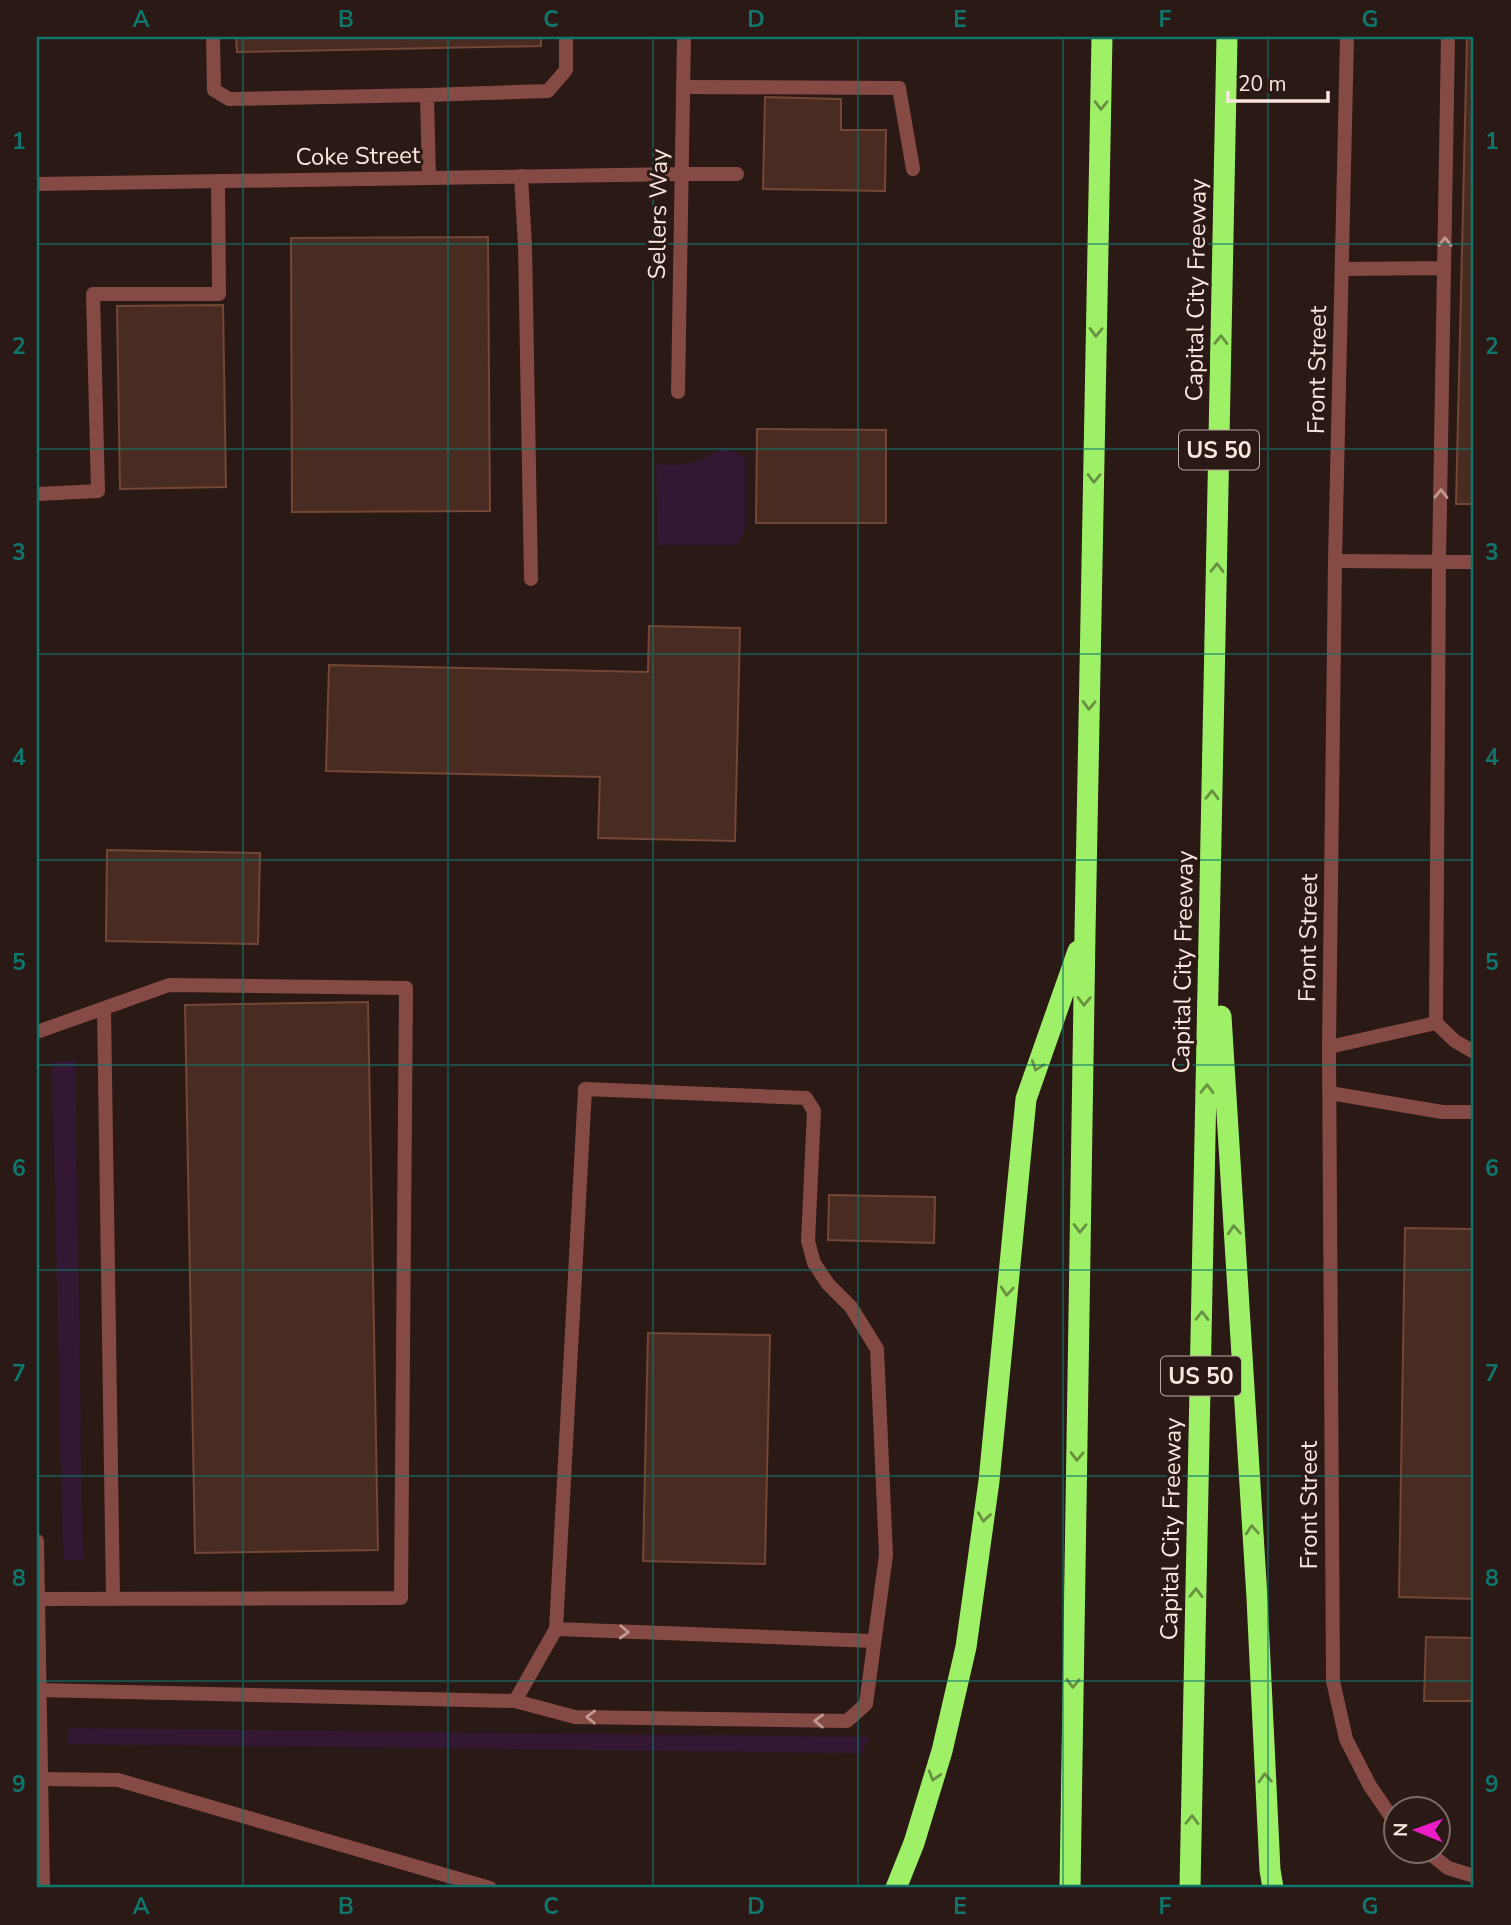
<svg xmlns="http://www.w3.org/2000/svg" width="1511" height="1925" viewBox="0 0 1511 1925" font-family="'Nunito Sans',sans-serif">
  <style>
    .green { fill: #341733 }
    .building { fill: #492c21; stroke: #734636; stroke-width: 2 }
    .lines { fill: none; stroke-linecap: round; stroke-linejoin: round }
    .service { stroke: #854a43; stroke-width: 14 }
    .minor { stroke: #854a43; stroke-width: 14 }
    .tertiary { stroke: #854a43; stroke-width: 14 }
    .motorway { stroke: #9ef166; stroke-width: 21 }
    .oneway { stroke: #6a9041 }
    .oneway2 { stroke: #c09892 }
    .grid { fill: none; stroke: #0f766e; stroke-width: 2; stroke-opacity: 0.55 }
    .labels { text-anchor: middle; stroke-width: 6; stroke-linejoin: round; paint-order: stroke }
    .shield { fill: #2a1914; stroke: #bda8a3; stroke-width: 2 }
    .shield-label { font-size: 23px; font-weight: bold; fill: #fce5e0 }
    .street-label { font-size: 24px; fill: #fce5e0; stroke: #2a1914 }
    .neatline { fill: none; stroke: #0f766e; stroke-width: 2.5 }
    .grid-label { font-size: 23px; text-anchor: middle; font-weight: bold; fill: #0f766e }
  </style>
  <rect width="100%" height="100%" fill="#2a1914"/>
  <path class="green" d="M722,447L745,457V529L736,545H658L656,464C684,466 700,464 722,447Z
    M75,1060L83,1560L63,1561L52,1062Z
    M69,1728L869,1737L861,1753L67,1744Z"/>
  <path class="building" d="M236,37H541V46L237,52Z
    M1467,37H1474V504H1456Z
    M765,97L841,99V130H886L885,191L763,189Z
    M488,237L490,511L292,512L291,238Z
    M223,305L226,487L120,489L117,306Z
    M757,429L886,430V523H756Z
    M649,626L740,628L735,841L598,838L600,777L326,771L329,665L648,672Z
    M107,850L260,853L258,944L106,941Z
    M368,1002L378,1550L195,1553L185,1005Z
    M829,1195L935,1197L934,1243L828,1240Z
    M1405,1228L1474,1229V1599L1399,1597Z
    M648,1333L770,1335L765,1564L643,1561Z
    M1426,1637L1474,1638V1701H1424Z"/>
  <g class="lines">
    <path class="service" d="M213,37L214,90L229,99L427,95L429,178
      M1448,37L1439,562L1436,1023L1455,1041L1474,1052
      M683,87L899,88L913,169
      M427,95L548,91L566,70V37
      M681,174H737
      M521,176L525,246L531,579
      M1342,269L1444,268
      M37,494L98,491L93,294H219L218,181
      M1335,561L1474,562
      M104,1009L113,1599
      M37,1032L169,985L406,988L401,1598L38,1599
      M1329,1047L1436,1023
      M1330,1093L1442,1112H1474
      M556,1629L874,1641
      M37,1690L515,1701L556,1629L585,1089L806,1098L814,1111L808,1241L814,1263L828,1284L851,1307L877,1349L886,1555L866,1704L847,1721L575,1717L515,1701
      M41,1779L118,1780L490,1888"/>
    <path class="minor" d="M1347,37L1335,561L1329,1047L1333,1681L1346,1739L1370,1786L1396,1824
      M37,184L681,174
      M678,392L684,37
      M1428,1852L1448,1868L1474,1876"/>
    <path class="tertiary" d="M37,1541L43,1888"/>
    <path class="motorway" d="M1221,1016L1257,1598L1270,1870L1273,1888
      M896,1888L914,1843L942,1751L966,1647L989,1481L1026,1099L1078,951
      M1070,1888L1085,933L1102,37
      M1190,1888L1227,37"/>
  </g>
  <defs><path id="oneway-chevron" d="M-2-3.5L2.5 0L-2 3.5" fill="none" stroke-width="1.6" stroke-linecap="round" stroke-linejoin="round" transform="scale(1.75)"/></defs>
  <g class="oneway">
    <use href="#oneway-chevron" transform="translate(1101 105) rotate(91)"/>
    <use href="#oneway-chevron" transform="translate(1096 332) rotate(91)"/>
    <use href="#oneway-chevron" transform="translate(1221 340) rotate(-89)"/>
    <use href="#oneway-chevron" transform="translate(1094 478) rotate(91)"/>
    <use href="#oneway-chevron" transform="translate(1217 568) rotate(-89)"/>
    <use href="#oneway-chevron" transform="translate(1089 705) rotate(91)"/>
    <use href="#oneway-chevron" transform="translate(1212 795) rotate(-89)"/>
    <use href="#oneway-chevron" transform="translate(1084 1001) rotate(91)"/>
    <use href="#oneway-chevron" transform="translate(1037 1066) rotate(109)"/>
    <use href="#oneway-chevron" transform="translate(1207 1089) rotate(-89)"/>
    <use href="#oneway-chevron" transform="translate(1080 1228) rotate(91)"/>
    <use href="#oneway-chevron" transform="translate(1234 1230) rotate(-94)"/>
    <use href="#oneway-chevron" transform="translate(1007 1291) rotate(95)"/>
    <use href="#oneway-chevron" transform="translate(1202 1316) rotate(-89)"/>
    <use href="#oneway-chevron" transform="translate(1077 1456) rotate(91)"/>
    <use href="#oneway-chevron" transform="translate(984 1517) rotate(98)"/>
    <use href="#oneway-chevron" transform="translate(1252 1530) rotate(-94)"/>
    <use href="#oneway-chevron" transform="translate(1196 1593) rotate(-89)"/>
    <use href="#oneway-chevron" transform="translate(1073 1683) rotate(91)"/>
    <use href="#oneway-chevron" transform="translate(934 1776) rotate(107)"/>
    <use href="#oneway-chevron" transform="translate(1265 1778) rotate(-93)"/>
    <use href="#oneway-chevron" transform="translate(1192 1820) rotate(-89)"/>
  </g>
  <g class="oneway2">
    <use href="#oneway-chevron" transform="translate(1445 242) rotate(-89)"/>
    <use href="#oneway-chevron" transform="translate(1441 494) rotate(-89)"/>
    <use href="#oneway-chevron" transform="translate(624 1632) rotate(2)"/>
    <use href="#oneway-chevron" transform="translate(591 1717) rotate(-179)"/>
    <use href="#oneway-chevron" transform="translate(819 1721) rotate(-179)"/>
  </g>
  <path class="grid" d="M243,37V1888M448,37V1888M653,37V1888M858,37V1888M1063,37V1888M1268,37V1888M37,244H1474M37,449H1474M37,654H1474M37,860H1474M37,1065H1474M37,1270H1474M37,1476H1474M37,1681H1474"/>
  <g class="labels">
    <g class="shield">
      <rect x="1179" y="430.5" width="80" height="39" rx="5"/>
      <rect x="1161" y="1356.5" width="80" height="39" rx="5"/>
    </g>
    <g class="shield-label">
      <text x="1219" y="458">US 50</text>
      <text x="1201" y="1384">US 50</text>
    </g>
    <g class="street-label">
      <text transform="translate(358 156) rotate(-1)" y="8">Coke Street</text>
      <text transform="translate(658 214) rotate(-89)" y="8">Sellers Way</text>
      <text transform="translate(1196 290) rotate(-89)" y="8">Capital City Freeway</text>
      <text transform="translate(1317 370) rotate(-89)" y="8">Front Street</text>
      <text transform="translate(1308 938) rotate(-89)" y="8">Front Street</text>
      <text transform="translate(1183 962) rotate(-89)" y="8">Capital City Freeway</text>
      <text transform="translate(1309 1505) rotate(-90)" y="8">Front Street</text>
      <text transform="translate(1171 1529) rotate(-89)" y="8">Capital City Freeway</text>
    </g>
  </g>
  <rect width="1511" height="1925" fill="none" stroke="#2a1914" stroke-width="77"/>
  <g transform="translate(1417 1830) rotate(271)"><circle r="33" fill="#2a1914" stroke="#7e6b66" stroke-width="2"/>
  <path d="M0-5L12 26L0 18L-12 26Z" fill="#eb1dc7"/>
  <text y="-10" font-size="19" font-weight="bold" text-anchor="middle" fill="#fce5e0">N</text>
  </g>
  <path d="M1228 91v10h100v-10" fill="none" stroke="#fce5e0" stroke-width="3.5"/>
  <text x="1238" y="91" font-size="21" fill="#fce5e0" stroke="#2a1914" stroke-width="5" paint-order="stroke">20 m</text>
  <rect x="38" y="38" width="1434" height="1848" class="neatline"/>
  <g class="grid-label">
    <text x="141" y="27">A</text>
    <text x="346" y="27">B</text>
    <text x="551" y="27">C</text>
    <text x="756" y="27">D</text>
    <text x="960" y="27">E</text>
    <text x="1165" y="27">F</text>
    <text x="1370" y="27">G</text>
    <text x="19" y="149">1</text>
    <text x="1492" y="149">1</text>
    <text x="19" y="354">2</text>
    <text x="1492" y="354">2</text>
    <text x="19" y="560">3</text>
    <text x="1492" y="560">3</text>
    <text x="19" y="765">4</text>
    <text x="1492" y="765">4</text>
    <text x="19" y="970">5</text>
    <text x="1492" y="970">5</text>
    <text x="19" y="1176">6</text>
    <text x="1492" y="1176">6</text>
    <text x="19" y="1381">7</text>
    <text x="1492" y="1381">7</text>
    <text x="19" y="1586">8</text>
    <text x="1492" y="1586">8</text>
    <text x="19" y="1792">9</text>
    <text x="1492" y="1792">9</text>
    <text x="141" y="1914">A</text>
    <text x="346" y="1914">B</text>
    <text x="551" y="1914">C</text>
    <text x="756" y="1914">D</text>
    <text x="960" y="1914">E</text>
    <text x="1165" y="1914">F</text>
    <text x="1370" y="1914">G</text>
  </g>
</svg>
